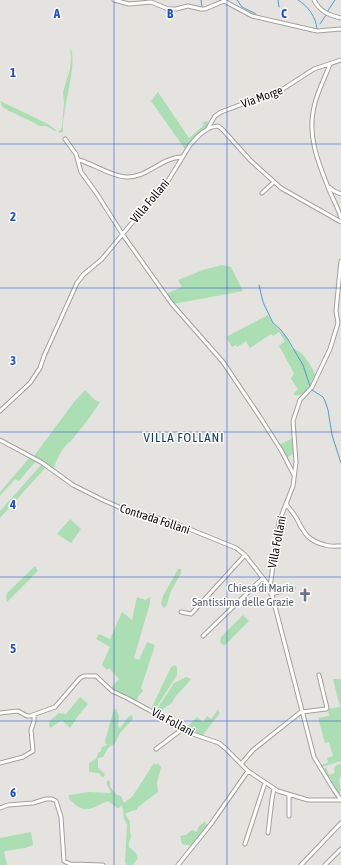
<svg xmlns="http://www.w3.org/2000/svg" width="341" height="865" viewBox="0 0 341 865" font-family="'Asap Condensed',sans-serif">
  <style>
    .green { fill: #abdeb2 }
    .lines { fill: none; stroke-linecap: round; stroke-linejoin: round }
    .stream { stroke: #4a9fd0; stroke-width: 1 }
    .minor-casing { stroke: #a1a09c; stroke-width: 5 }
    .minor { stroke: #fff; stroke-width: 3 }
    .grid { fill: none; stroke: #1d4ed8; stroke-width: 1; stroke-opacity: 0.55 }
    .labels { text-anchor: middle; stroke-width: 3; stroke-linejoin: round; paint-order: stroke }
    .street-label { font-size: 12px; fill: #100f0e; stroke: #fff }
    .worship-label { font-size: 12px; fill: #5b616d; stroke: #fff; text-anchor: end }
    .neighbourhood-label { font-size: 13px; letter-spacing: 1px; fill: #134065; stroke: #fff }
    .grid-label { font-size: 13px; text-anchor: middle; font-weight: bold; fill: #1d4ed8; stroke: #fff; stroke-width: 3; stroke-linejoin: round; paint-order: stroke }
  </style>
  <rect width="100%" height="100%" fill="#e5e3df"/>
  <path class="green" d="M70,48C79,60 61,113 63,132L60,133L58,131H60L62,127L64,102L63,92L70,69L71,58Z
    M158,92L189,138L193,135L204,125L202,123L206,121L208,122L207,129L193,139L185,149L151,101Z
    M0,101L48,124L57,131H55L46,126H39C30,119 7,112 2,106C1,105 1,103 0,101Z
    M222,265L231,267L243,291L173,304L166,294L182,287L178,280L203,270Z
    M268,315L273,324L285,335L292,349C304,350 311,367 317,377C312,385 306,397 294,395V393L298,389L291,379L294,373L279,346L285,341L279,332L273,336L271,334L250,348L246,341L237,347L236,345L232,347L226,337Z
    M85,390L95,400L100,402L90,417L71,441C64,445 55,461 54,470L34,456L74,402Z
    M293,438L295,453L286,458L279,445Z
    M30,457L36,461L19,481L15,479L0,496V492Z
    M42,464L46,467L0,518V511Z
    M70,519L81,529L71,543L57,534Z
    M35,566L38,571L7,602L6,597L7,593Z
    M178,569H181V573L170,593L167,605L164,608L161,604L163,596Z
    M137,597L145,600L150,597V603L134,658L139,660L147,642L155,645L141,688L143,691L139,695L137,701L111,688L119,679L109,668L107,670L102,665L110,647L96,639L99,634L110,639L122,612L132,620Z
    M243,615L249,621L224,646L220,642L221,637Z
    M175,665L177,668V675L154,711L151,710L152,707L171,667Z
    M186,677L191,679C186,687 175,694 172,703L164,708L159,715L155,712L174,683Z
    M333,679H341V761L322,767L320,765L328,763L327,758L333,756L329,742L325,743L318,718L329,716L328,709L340,707Z
    M80,697L88,704L78,716L70,728L62,720L50,728C46,720 54,719 58,713L66,714Z
    M219,708L218,711L220,713L202,736L184,730L197,717L203,722L207,716L211,719Z
    M114,709H116L119,716L118,727L120,728L128,717L132,715L133,719L120,733L115,743L108,748L103,757L98,758V768L105,774L103,777H102L99,773L89,772V763L96,759L98,753L101,751L102,747L107,745L105,742L106,737Z
    M154,763L156,765L158,763L161,767L157,783L158,792L138,807L137,810H134L125,814C131,823 130,819 130,830C130,832 131,834 131,837C130,841 128,842 129,847L135,852L138,858L133,865H127L125,862L127,824L124,819L122,805L119,808H117L108,801C97,805 88,814 77,806C74,804 72,801 69,799V795L89,792L111,793L110,790L106,783L108,780L110,782V787L117,795L121,796L124,803L132,797Z
    M338,764H341V777L339,779L341,791L339,794L330,781L332,780L329,777H328L322,769L326,768L329,775L335,773L334,768Z
    M205,821L206,824L211,825L201,839L192,846L182,844L180,836L186,835L192,830L197,832L198,827Z
    M31,832L33,845L25,848L5,851L4,852L7,865H0V838Z"/>
  <g class="lines">
    <path class="stream" d="M201,0L202,7
      M237,0L242,7L256,14
      M278,0L279,7
      M298,0C308,6 316,17 317,29
      M327,12L335,0
      M320,24L326,15
      M259,285L263,302L273,323L281,330L287,338L303,365L310,386
      M312,390L323,397L325,401L328,410L332,435L341,463"/>
    <g class="minor-casing">
      <path id="minor" d="M114,0L129,4L151,2L168,9H176L188,6L201,9H205L224,1L252,16L317,31L341,29
        M314,0C320,12 329,15 341,18
        M330,64C325,78 317,92 314,107C307,135 318,162 328,187C332,198 338,207 341,218
        M208,128L215,116L221,112L283,89L314,69L341,60
        M65,139L76,154L81,172L97,194L123,235L172,304L223,362L260,417L281,450L294,475
        M79,160C94,164 110,176 126,177C147,178 161,158 181,157
        M329,187L334,191L341,194
        M262,193L274,182
        M341,261L336,311L338,323L330,349L312,387L300,400L293,421L296,462L293,486L279,522L270,587L314,757L334,790L341,800
        M0,411L30,383L40,368L44,356L77,283L83,275L102,259L136,218L163,189L190,145C197,137 207,126 218,126L222,129L251,161L281,188L341,222
        M0,440L41,462L73,485L103,500L130,512L150,516L172,522L236,548L245,555L270,587
        M286,504C290,509 294,514 297,519C304,534 309,541 325,545C330,547 336,546 341,546
        M271,594L293,588
        M181,612L191,614L193,612L245,555
        M203,636L263,578
        M302,712L326,709L327,708L319,675
        M0,713L18,711L27,716H30L55,707L80,678L84,676H96L112,691L127,698L149,710L181,730L219,743L225,748L248,771L278,791L308,800H341
        M156,749L181,730
        M0,763L23,757L33,751L31,730L34,721V715
        M241,764L253,750L302,711
        M289,795V816
        M0,808L8,805L33,803L46,799H52L56,801L61,817L64,861L70,864L103,865
        M268,833L272,799L274,789
        M245,844L265,783
        M178,865L211,824L248,771
        M301,865L341,823
        M325,865L341,849"/>
    </g>
    <use href="#minor" class="minor"/>
  </g>
  <path class="grid" d="M114,0V865M227,0V865M0,144H341M0,288H341M0,432H341M0,577H341M0,721H341"/>
  <defs>
    <g id="church-bare" transform="scale(1.08)"><path d="M-1.2-6h2.4v3.5h3.3v2.4h-3.3V6h-2.4V-.1h-3.3v-2.4h3.3Z" fill="#6b7280" stroke="#fff" stroke-width="2.5" paint-order="stroke"/></g>
  </defs>
  <g fill-rule="evenodd">
    <use href="#church-bare" x="305" y="595"/>
  </g>
  <g class="labels">
    <g class="street-label">
      <text transform="translate(262 97) rotate(-20)" y="4">Via Morge</text>
      <text transform="translate(150 201) rotate(-50)" y="4">Villa Follani</text>
      <text transform="translate(155 519) rotate(18)" y="4">Contrada Follani</text>
      <text transform="translate(277 542) rotate(-79)" y="4">Villa Follani</text>
      <text transform="translate(173 722) rotate(28)" y="4">Via Follani</text>
    </g>
    <g class="worship-label">
      <text x="294" y="592">Chiesa di Maria<tspan x="294" dy="14">Santissima delle Grazie</tspan></text>
    </g>
    <g class="neighbourhood-label">
      <text x="184" y="442">VILLA FOLLANI</text>
    </g>
  </g>
  <g class="grid-label">
    <text x="57" y="18">A</text>
    <text x="170" y="18">B</text>
    <text x="284" y="18">C</text>
    <text x="13" y="77">1</text>
    <text x="13" y="221">2</text>
    <text x="13" y="365">3</text>
    <text x="13" y="509">4</text>
    <text x="13" y="653">5</text>
    <text x="13" y="797">6</text>
  </g>
</svg>
